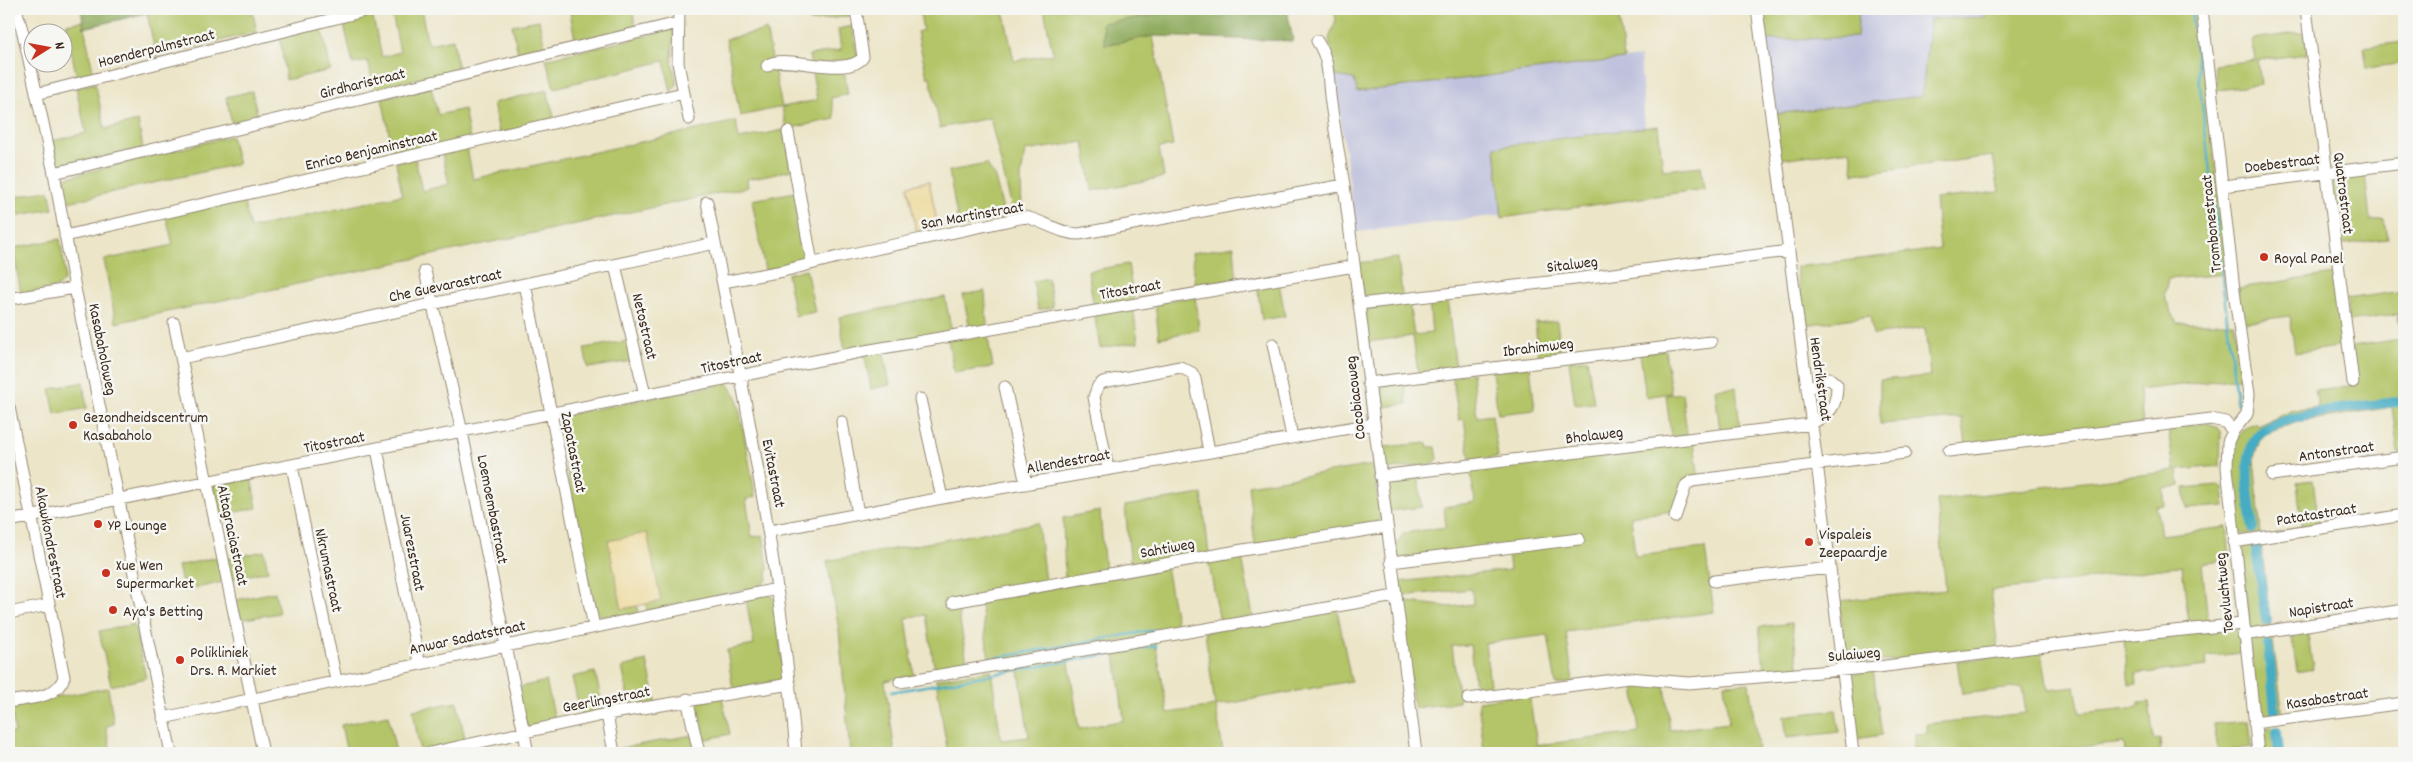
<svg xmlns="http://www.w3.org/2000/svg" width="2413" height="762" viewBox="0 0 2413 762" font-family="Dekko,sans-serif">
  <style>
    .industrial { fill: #c0c2dd }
    .green { fill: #b3c568; stroke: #777843 }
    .forest { fill: #8eaa5c; stroke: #646a3d }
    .sand { fill: #eeda9e; stroke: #94825e }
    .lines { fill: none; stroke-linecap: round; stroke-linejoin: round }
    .stream { stroke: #45acc4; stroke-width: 2.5 }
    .canal { stroke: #45acc4; stroke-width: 10 }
    .minor-casing { stroke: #948873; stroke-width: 13 }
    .minor { stroke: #fff; stroke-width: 11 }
    .poi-dot { fill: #c8321e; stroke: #f6f6f2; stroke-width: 2 }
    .labels { text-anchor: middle; stroke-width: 5; stroke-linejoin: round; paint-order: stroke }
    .street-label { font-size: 16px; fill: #3b2a1e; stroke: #f6f6f2 }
    .poi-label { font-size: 16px; fill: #3b2a1e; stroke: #f6f6f2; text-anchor: start }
  </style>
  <rect width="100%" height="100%" fill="#f6f6f2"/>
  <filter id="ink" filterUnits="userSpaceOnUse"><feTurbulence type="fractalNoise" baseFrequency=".02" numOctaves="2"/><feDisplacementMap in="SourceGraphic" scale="10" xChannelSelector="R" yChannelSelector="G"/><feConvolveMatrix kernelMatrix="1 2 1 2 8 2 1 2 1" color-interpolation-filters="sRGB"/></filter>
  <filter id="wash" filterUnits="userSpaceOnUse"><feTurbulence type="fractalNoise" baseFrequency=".0096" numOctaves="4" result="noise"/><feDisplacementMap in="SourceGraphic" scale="20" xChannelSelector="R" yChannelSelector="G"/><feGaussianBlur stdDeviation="1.12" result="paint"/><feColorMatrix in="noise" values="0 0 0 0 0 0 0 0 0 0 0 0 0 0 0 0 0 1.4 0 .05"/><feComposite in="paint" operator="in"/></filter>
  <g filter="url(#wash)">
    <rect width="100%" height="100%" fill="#ece5c8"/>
    <path class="industrial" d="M1859,9H1986V16L1930,19L1922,96L1775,114L1766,40L1856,37Z
      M1640,57L1645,128L1495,147L1502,215L1356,232L1335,76L1354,79L1357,92Z"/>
    <path class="green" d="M164,9H252L257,32L156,56L147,13Z
      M391,9H421L428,44L453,39L458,70L374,89L368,61L353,64L343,20L372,14L382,57L400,52Z
      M586,9H632L637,32L576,45L570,12Z
      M807,9H852L853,15L810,22Z
      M919,9H1003L1014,61L1053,54L1044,9H1196L1102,24L1105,44L1153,36L1173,146L1159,148L1164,177L1092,191L1084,142L1025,151L1021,177L1022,214L1014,217L990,118L940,128L930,77H927L917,32L923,30Z
      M1334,9H1618L1624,59L1357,92L1354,79L1335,76L1329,39L1336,20Z
      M1762,9H1859L1857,37L1766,40Z
      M1986,9H2198L2227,274L2168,279L2164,296L2177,323H2234L2241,378L2139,390L2143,424L1966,445L1962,418L1880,424V380L1930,376L1925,328L1873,335L1870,316L1804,325L1796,267L1940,249L1935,199L1999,192L1993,156L1854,174L1850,150L1781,159L1775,114L1922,96L1930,19L1985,17Z
      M539,20L546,53L519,58L512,25Z
      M83,21L94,76L77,79L66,24Z
      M321,26L331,70L286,80L280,37Z
      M852,26L858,61L843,64L848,94L831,98L835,119L786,129L782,107L740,116L726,39L766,30L782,107L817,100L809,55L841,50L838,29Z
      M671,30L674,32L672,60L677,84L671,92L664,61L554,88L546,59Z
      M2304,32L2307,54L2258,60L2261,85L2217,90L2214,65L2255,60L2252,39Z
      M2404,42V63L2367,68L2364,47Z
      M95,83L105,129L138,121L143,148L60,166L56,162L52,141L86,133L76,88Z
      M431,87L438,115L464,109L470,140L394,157L382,98Z
      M547,90L555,120L499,133L493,103Z
      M252,91L259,122L233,128L226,97Z
      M736,121L739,139L784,130L792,170L747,179L748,187L116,323L104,260L173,245L166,216L243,199L250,228L402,195L396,162L415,158L422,191L449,184L442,153L467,148L473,179Z
      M1658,126L1663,170L1701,166L1704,189L1502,218L1495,147Z
      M231,136L238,164L64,203L61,180L64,178Z
      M987,164L995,178L1005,218L959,228L949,171Z
      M2365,172L2370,221L2384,219L2387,239L2338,245L2331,178Z
      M49,190L53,209L9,217V198Z
      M795,192L806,260L765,271L752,200Z
      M60,239C68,290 72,285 21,294L13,248Z
      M1234,246L1237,283L1196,290L1192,253Z
      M1398,258L1402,296L1370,298L1363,295L1358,263Z
      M1128,264L1134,301L1094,308L1088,271Z
      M806,269L815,312L795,316L787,274Z
      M2334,274L2344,346L2295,353L2290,316L2243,322L2238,288Z
      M1048,278L1053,307L1038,310L1033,281Z
      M1279,282L1285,316L1262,320L1257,285Z
      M985,291L987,326L970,329L963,295Z
      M2404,291V453H2398L2392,407L2298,422L2266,434L2260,440L2254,458L2261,534H2242L2238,531C2235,503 2218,434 2255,423L2258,426L2291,411L2318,407L2315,390L2356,385L2352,346L2401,339L2398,314L2349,322L2346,299Z
      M1195,296L1199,330L1159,338L1155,303Z
      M945,297L952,333L845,351L839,317Z
      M1447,298L1456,369L1418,374L1413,336L1367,342L1366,309L1409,303L1414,335L1432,333L1429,301Z
      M1133,307L1138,342L1100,348L1094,313Z
      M1557,321L1561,357L1539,359L1535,323Z
      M987,333L993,367L954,373L948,339Z
      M628,341L632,361L588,368L584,348Z
      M883,350L890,385L871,389L864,353Z
      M1665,350L1671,393L1646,397L1640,353Z
      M1587,359L1594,403L1575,405L1569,361Z
      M1530,366L1535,410L1498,414L1492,371Z
      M1472,373L1477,417L1492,415L1498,457L1470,460L1464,419L1459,420L1452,375Z
      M1404,381L1407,404L1377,408L1375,386Z
      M83,382L87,408L55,414L50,389Z
      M728,383L737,397L753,483L755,497L746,499L752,537L763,535L768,567L767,580L759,587L647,611L646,604L661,600L647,534L608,541L622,609L637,606L638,613C624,615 607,622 595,611L558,426L560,416Z
      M1736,387L1740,429L1720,431L1715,389Z
      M1682,393L1687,435L1671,437L1666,395Z
      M2207,423L2216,426L2221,431L2220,466L2178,470L2180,486L2163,488L2165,505L2156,506L2161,535L2227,527L2230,559L2202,563L2208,623L2189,625L2182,566L2036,586L1991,590L1998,650L1847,665L1839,601L1946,590L1937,500L2174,471L2168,428Z
      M1694,442L1699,480L1686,482L1673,511L1631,516L1635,556L1705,548L1714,612L1566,632L1573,682L1556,685L1548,635L1485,643L1491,693L1476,695L1470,645L1452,646L1459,702L1414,708L1400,601L1451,607L1473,604L1472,589L1400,596L1398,582L1510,570L1508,553L1398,563L1393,549L1404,533L1446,527L1444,507L1475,502L1470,467Z
      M1427,443L1428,447H1436L1438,459L1433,464L1385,470L1383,462L1386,461L1384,447Z
      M1373,465L1381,519L1374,525L1255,545L1248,485Z
      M1418,475L1422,507L1389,511L1386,482Z
      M251,477L257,508L215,516L213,485Z
      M2313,480L2319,526L2302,528L2297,482Z
      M2219,485L2223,489L2225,506L2187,509L2184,488Z
      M1202,494L1209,554L1131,568L1125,506Z
      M1100,511L1105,573L1065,580L1063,518Z
      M1038,523L1045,582L957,604L968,667L935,672L926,615L906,618L914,675L885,681L895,753H850L839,630L827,561Z
      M2261,542L2271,627L2250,629L2241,548L2244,545Z
      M264,551L268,571L231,579L226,559Z
      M1241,553L1253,616L1220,622L1208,559Z
      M217,557L223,582L184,591L178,566Z
      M1166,567L1178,631L990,665L980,600Z
      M275,592L279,613L240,620L236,600Z
      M770,594L775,601L784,679L733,690L727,650L754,645L746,599Z
      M1337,609L1351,681L1216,706L1223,753H918L947,749L936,679L991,670L1001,740L1029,737L1018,665L1068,656L1079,729L1124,720L1114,648L1155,641L1168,713L1215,706L1205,632Z
      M1792,623L1799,670L1765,674L1759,627Z
      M134,624L146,678L111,686L99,631Z
      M2234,628L2238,631L2241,653L2206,657L2207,666L2136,674L2137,684L2129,685L2124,639Z
      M2307,629L2313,669L2297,672L2291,631Z
      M2272,633L2283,716L2260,718L2258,713L2250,640Z
      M2042,652L2048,690L2075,687L2080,713L2139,707V703L2149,702L2154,740L2160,739L2161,753H2125L2124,743L2021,753H1914V734L1927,733V724L2026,713L2022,687L1962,694L1957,661Z
      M647,661L656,702L630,707L622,667Z
      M1873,670L1882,735L1855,739L1849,681L1853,674Z
      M595,672L604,712L581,717L572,677Z
      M546,681L556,723L527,728L516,688Z
      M1634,682L1665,685L1670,730L1729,723L1724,684L1749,683L1758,748L1717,753H1476L1484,752L1478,701L1529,694L1537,745L1639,733Z
      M108,688L114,724L106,726L111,753H9V734L15,732L10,705Z
      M722,697L730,734L698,741L693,702Z
      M457,702L466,743L420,752L413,710Z
      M1836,710L1839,732L1787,738L1784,716Z
      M388,715L396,753H347L341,725Z
      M2249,721L2252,747L2218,751L2214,724Z
      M2279,727L2282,753H2263V732L2268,728Z
      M693,735L696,753H617L616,749Z"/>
    <path class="forest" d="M81,9H164L84,28Z
      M1196,9H1287L1293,41L1153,36L1105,45L1102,23Z"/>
    <path class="sand" d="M929,181L938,227L916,231L908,186Z
      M647,533L661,601L622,609L608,541Z"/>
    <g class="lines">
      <path class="stream" d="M2191,9L2237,405
        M2257,430H2261
        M954,665L1155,630
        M891,692L1156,646"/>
      <path class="canal" d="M2253,528C2250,500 2242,468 2254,441C2265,413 2374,405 2404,401
        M2256,548L2266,621
        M2268,645L2275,711
        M2277,732L2279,753"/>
    </g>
  </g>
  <g filter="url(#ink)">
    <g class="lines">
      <g class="minor-casing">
        <path id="minor" d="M16,9L23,33L54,173L75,288L171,753
          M679,9L678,63L689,119
          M1757,9L1818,471L1853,753
          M2202,9L2235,298L2249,394L2247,414L2233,431L2228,442L2227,468L2258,753
          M2306,9L2353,382
          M1317,41C1329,59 1328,75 1330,96C1334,126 1339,156 1344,185L1416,753
          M767,66C779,51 847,80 863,57L856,9
          M36,94L372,9
          M788,132L812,263
          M54,173L678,23
          M2223,186L2404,163
          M707,202C742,385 781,567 796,753
          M65,236L683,93
          M615,265L645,395
          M425,271L462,432L528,753
          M723,282L783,271L838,257L1025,217C1044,221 1060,234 1079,234L1344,185
          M525,284L594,627
          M9,299L75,288
          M1359,304L1575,279L1788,251
          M174,323L263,753
          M1273,344L1292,437
          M181,358L715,243
          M1368,383L1711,342
          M1005,387L1026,484
          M920,399L942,498
          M9,407L64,677C57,699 29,698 9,702
          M842,422L858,514
          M377,449L419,662
          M1949,451L2211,419L2225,422L2233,431
          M292,466L336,680
          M1108,469L1094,397L1098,386L1103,382L1180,367L1192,373L1195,379L1209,451
          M2272,475L2404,457
          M1380,476L1811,424C1830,413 1837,408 1837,385L1829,378L1807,389
          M1675,517L1686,485L1692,481L1905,453
          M9,521L865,351L1354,266
          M770,531L942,498L1373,424
          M2234,542L2404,515
          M1391,562L1579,539
          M1714,581L1830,568
          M953,602L1243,550L1386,527
          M9,613L49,605
          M2243,635L2404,610
          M900,682L1395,596
          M687,699L699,753
          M1468,699L1629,678L1689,683L1878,667L2134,635L2242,624
          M607,714L614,753
          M163,718L777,589
          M2254,723L2404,703
          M430,753L607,714L790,684"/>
      </g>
      <use href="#minor" class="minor"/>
    </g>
  </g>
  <g class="poi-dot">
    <circle cx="2264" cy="257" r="5"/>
    <circle cx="73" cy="425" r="5"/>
    <circle cx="98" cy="524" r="5"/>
    <circle cx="1809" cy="542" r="5"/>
    <circle cx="106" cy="573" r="5"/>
    <circle cx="113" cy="610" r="5"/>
    <circle cx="180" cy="660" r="5"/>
  </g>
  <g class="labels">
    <g class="street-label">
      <text transform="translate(156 47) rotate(-14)" y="6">Hoenderpalmstraat</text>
      <text transform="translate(362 82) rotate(-14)" y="6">Girdharistraat</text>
      <text transform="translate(371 149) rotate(-13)" y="6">Enrico Benjaminstraat</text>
      <text transform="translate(2282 162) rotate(-7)" y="6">Doebestraat</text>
      <text transform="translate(2345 193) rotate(83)" y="6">Quatrostraat</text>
      <text transform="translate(972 214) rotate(-10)" y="6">San Martinstraat</text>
      <text transform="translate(2210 224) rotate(-96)" y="6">Trombonestraat</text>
      <text transform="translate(1572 263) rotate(-7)" y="6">Sitalweg</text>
      <text transform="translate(445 284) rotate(-12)" y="6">Che Guevarastraat</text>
      <text transform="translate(1130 288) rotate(-10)" y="6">Titostraat</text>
      <text transform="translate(646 326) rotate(77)" y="6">Netostraat</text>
      <text transform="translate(1538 346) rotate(-7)" y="6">Ibrahimweg</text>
      <text transform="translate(104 349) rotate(79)" y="6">Kasabaholoweg</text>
      <text transform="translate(731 361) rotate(-12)" y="6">Titostraat</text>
      <text transform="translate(1822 379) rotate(82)" y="6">Hendrikstraat</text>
      <text transform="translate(1354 398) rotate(-97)" y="6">Cocobiacoweg</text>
      <text transform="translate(1594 434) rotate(-7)" y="6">Bholaweg</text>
      <text transform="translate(334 441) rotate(-11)" y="6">Titostraat</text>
      <text transform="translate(2336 450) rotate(-8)" y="6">Antonstraat</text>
      <text transform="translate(575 452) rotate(79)" y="6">Zapatastraat</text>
      <text transform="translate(1068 460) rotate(-10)" y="6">Allendestraat</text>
      <text transform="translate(775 473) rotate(79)" y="6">Evitastraat</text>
      <text transform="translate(494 509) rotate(79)" y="6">Loemoembastraat</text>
      <text transform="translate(2316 513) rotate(-9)" y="6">Patatastraat</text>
      <text transform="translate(234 535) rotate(78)" y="6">Altagraciastraat</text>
      <text transform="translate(52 542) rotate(79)" y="6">Akawkondrestraat</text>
      <text transform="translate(1167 547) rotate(-10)" y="6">Sahtiweg</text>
      <text transform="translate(414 552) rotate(79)" y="6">Juarezstraat</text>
      <text transform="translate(330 570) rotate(78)" y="6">Nkrumastraat</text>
      <text transform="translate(2223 593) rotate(-96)" y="6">Toevluchtweg</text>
      <text transform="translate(2321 606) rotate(-9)" y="6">Napistraat</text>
      <text transform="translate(467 636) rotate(-12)" y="6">Anwar Sadatstraat</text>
      <text transform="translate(1854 653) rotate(-5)" y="6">Sulaiweg</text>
      <text transform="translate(2327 697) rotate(-8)" y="6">Kasabastraat</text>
      <text transform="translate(606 698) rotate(-11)" y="6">Geerlingstraat</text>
    </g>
    <g class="poi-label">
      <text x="2274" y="263">Royal Panel</text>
      <text x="83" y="422">Gezondheidscentrum<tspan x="83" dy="18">Kasabaholo</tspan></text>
      <text x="108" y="530">YP Lounge</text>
      <text x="1819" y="539">Vispaleis<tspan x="1819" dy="18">Zeepaardje</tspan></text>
      <text x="116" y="570">Xue Wen<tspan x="116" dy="18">Supermarket</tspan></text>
      <text x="123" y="616">Aya's Betting</text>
      <text x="190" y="657">Polikliniek<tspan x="190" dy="18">Drs. R. Markiet</tspan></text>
    </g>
  </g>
  <rect width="2413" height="762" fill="none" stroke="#f6f6f2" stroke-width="30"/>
  <g transform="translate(48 48) rotate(79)"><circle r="24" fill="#f6f6f2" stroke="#aba49d"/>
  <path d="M0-4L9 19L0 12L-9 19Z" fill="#c8321e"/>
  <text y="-8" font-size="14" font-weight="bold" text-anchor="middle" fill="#3b2a1e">N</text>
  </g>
</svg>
